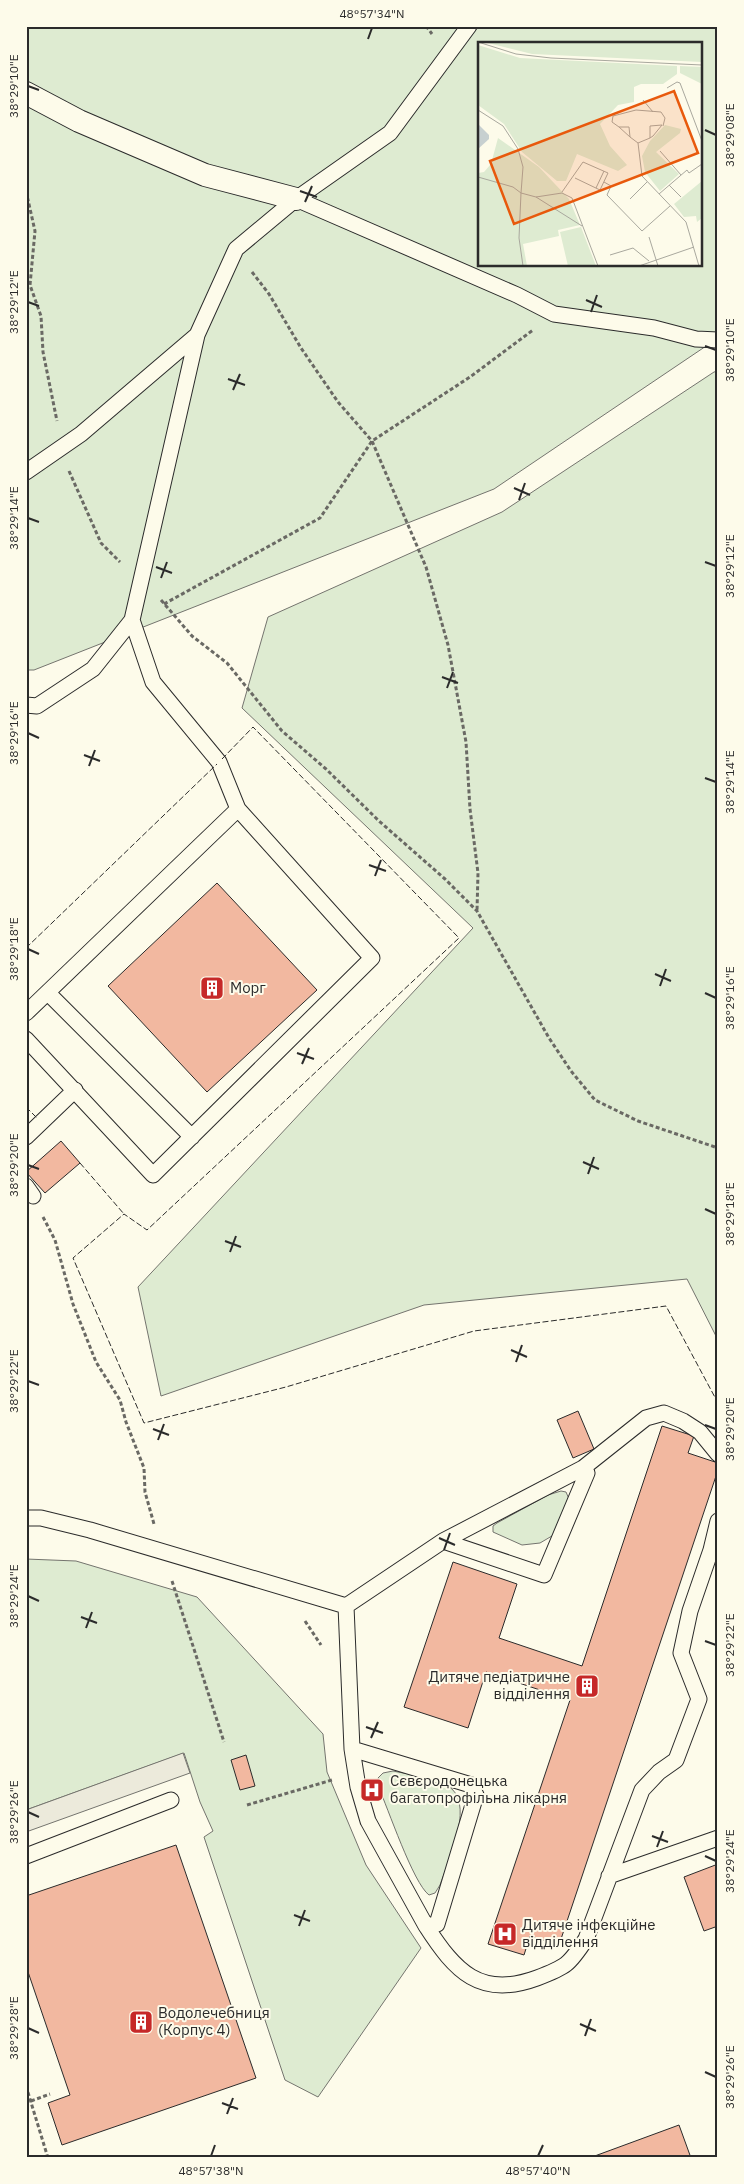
<svg xmlns="http://www.w3.org/2000/svg" width="744" height="2184" viewBox="0 0 744 2184" font-family="'IBM Plex Sans',sans-serif">
  <style>
    .green { fill: #deebd1; stroke: #74746e; fill-rule: evenodd }
    .parking { fill: #eceadb; stroke: #74746e }
    .building { fill: #f2b8a0; stroke: #2b2b2b }
    .lines { fill: none; stroke-linecap: round; stroke-linejoin: round }
    .service-casing { stroke: #2b2b2b; stroke-width: 17 }
    .pedestrian-casing { stroke: #2b2b2b; stroke-width: 24 }
    .path { stroke: #6a6964; stroke-width: 3; stroke-dasharray: 4 2.5; stroke-linecap: butt }
    .service { stroke: #fdfbea; stroke-width: 15 }
    .pedestrian { stroke: #fdfbea; stroke-width: 22 }
    .fence { stroke: #2b2b2b; stroke-width: 1; stroke-dasharray: 6 2.5; stroke-linecap: butt }
    .ticks { fill: none; stroke: #2b2b2b; stroke-width: 2 }
    .labels { text-anchor: middle; stroke-width: 4; stroke-linejoin: round; paint-order: stroke }
    .poi-label { font-size: 15px; fill: #2b2b2b; stroke: #fdfbea; text-anchor: start }
    .inset-road { fill: none; stroke: #a9a89e; stroke-width: 1 }
    .view { fill: #e8590c; fill-opacity: 0.15; stroke: #e8590c; stroke-width: 2.5 }
    .inset-edge { fill: none; stroke: #2b2b2b; stroke-width: 2.5 }
    .neatline { fill: none; stroke: #2b2b2b; stroke-width: 2 }
    .ticks-label { font-size: 12px; text-anchor: middle; fill: #2b2b2b }
  </style>
  <rect width="100%" height="100%" fill="#fdfbea"/>
  <path class="green" d="M26,26H718V338L494,489L34,670H26ZM479,44H700V265H479Z
    M718,371V1340L687,1279L424,1305L161,1396L138,1287L473,928L242,708L268,617L502,512L714,372Z
    M561,1491L566,1492L569,1499L557,1533L540,1543L522,1545L493,1532V1526L497,1523L548,1495Z
    M26,1559L76,1561L197,1597L323,1734L327,1772L366,1865L421,1948L318,2097L285,2080L204,1837L213,1831L200,1802L184,1753L26,1810Z
    M393,1771C411,1775 438,1777 452,1789C473,1809 448,1862 440,1885L435,1893L429,1895C413,1883 388,1808 378,1786V1778L383,1773Z"/>
  <path class="parking" d="M183,1753L190,1773L26,1832V1810Z"/>
  <path class="building" d="M217,883L317,990L207,1092L108,986Z
    M61,1141L80,1163L45,1193L26,1172Z
    M578,1411L594,1449L573,1458L557,1420Z
    M662,1426L694,1436L688,1453L718,1463V1470L559,1945L530,1936L524,1955L488,1944L570,1700L486,1672L468,1728L404,1707L453,1562L517,1584L499,1638L582,1666Z
    M246,1755L255,1786L240,1790L231,1760Z
    M176,1845L256,2078L62,2145L48,2103L70,2095L26,1966V1896Z
    M718,1864V1926L704,1931L684,1877Z
    M679,2125L691,2158H593L592,2157Z"/>
  <g class="lines">
    <g class="service-casing">
      <path id="service" d="M469,26L390,133L296,199L517,295L554,314L654,328L696,339L718,340
        M26,472L81,434L197,335
        M26,705L37,706L93,669L132,620L197,335L236,249L296,199
        M48,993L192,1137
        M26,1013L238,809
        M26,1039L153,1175L372,958L238,809L219,762L153,682L132,620
        M26,1137L75,1090
        M26,1186L33,1196
        M583,1468L646,1418L664,1413L683,1421L700,1432L718,1454
        M26,1518H41L90,1530L346,1606
        M346,1606L352,1749L358,1787L368,1821L426,1926L437,1924L476,1795L471,1785L352,1749
        M346,1606L443,1541L544,1575L587,1473L583,1468L443,1541
        M26,1856L171,1800
        M609,1876L718,1838
        M426,1926C455,1971 480,1999 537,1978C566,1967 569,1965 586,1939L642,1790L659,1772L676,1760L699,1699L681,1653L690,1611L711,1550L718,1521"/>
    </g>
    <g class="pedestrian-casing">
      <path id="pedestrian" d="M26,93L79,121L205,175L296,199"/>
    </g>
    <path class="path" d="M426,26L432,34
      M26,191L35,231L30,285L41,316L43,352L57,421
      M252,272L269,294L301,348L338,402L372,441L426,567L448,645L466,742L470,809L478,873L477,911
      M69,471L101,543L120,562
      M161,600L192,636L227,663L282,731L326,769L379,821L445,879L477,911L549,1038L571,1071L595,1100L638,1121L718,1148
      M164,604L320,518L372,441L470,377L533,330
      M43,1217L55,1240L73,1304L96,1362L120,1400L126,1422L144,1468L145,1492L154,1524
      M172,1581L224,1742
      M305,1621L321,1645
      M247,1805L332,1780
      M26,2086L48,2158
      M31,2101L50,2094"/>
    <use href="#service" class="service"/>
    <use href="#pedestrian" class="pedestrian"/>
    <path class="fence" d="M222,759L253,727L459,938L147,1230L124,1214L73,1258L144,1423L286,1387L474,1331L666,1306L718,1403
      M26,948L217,764
      M26,1107L37,1118
      M80,1163L124,1214"/>
  </g>
  <path class="ticks" d="M368,39L372,28M28,86L39,90M705,130L716,135M300,191L317,197M305,202L312,186M586,300L602,307M28,302L39,306M591,312L597,295M705,346L716,350M228,379L245,385M233,390L240,374M514,488L530,495M519,500L525,483M28,518L39,522M705,562L716,566M156,567L172,573M161,578L167,562M442,677L458,683M447,688L453,672M28,733L39,738M84,755L100,761M89,766L95,750M705,778L716,782M369,865L386,871M375,876L381,860M28,949L39,954M655,974L671,981M660,986L666,969M705,993L716,998M297,1053L314,1059M302,1064L309,1048M583,1162L599,1169M28,1165L39,1169M588,1174L594,1157M705,1209L716,1214M225,1241L241,1247M230,1252L236,1236M511,1350L527,1357M516,1362L522,1345M28,1381L39,1385M705,1425L716,1429M153,1429L169,1435M158,1440L164,1424M439,1538L455,1545M444,1550L450,1533M28,1596L39,1601M81,1617L97,1623M86,1628L92,1612M705,1641L716,1645M366,1727L383,1733M371,1738L378,1722M28,1812L39,1817M652,1836L668,1842M657,1847L663,1831M705,1856L716,1861M294,1915L310,1921M299,1926L305,1910M580,2024L596,2031M28,2028L39,2033M585,2036L591,2019M705,2072L716,2077M222,2103L238,2109M227,2114L233,2098M211,2156L215,2145M538,2156L543,2145"/>
  <defs>
    <g id="building-square" transform="scale(1.25)"><rect x="-9" y="-9" width="18" height="18" rx="4" fill="#c62828" stroke="#fdfbea"/><path d="M-4-6H4V6H1V3H-1V6H-4ZM-2.5-4.3h1.7v1.8h-1.7ZM.8-4.3h1.7v1.8H.8ZM-2.5-1h1.7V.8h-1.7ZM.8-1h1.7V.8H.8Z" fill="#fff"/></g>
    <g id="hospital-square" transform="scale(1.25)"><rect x="-9" y="-9" width="18" height="18" rx="4" fill="#c62828" stroke="#fdfbea"/><path d="M-5-5h3v3.5h4V-5h3V5h-3V1.5h-4V5h-3Z" fill="#fff"/></g>
  </defs>
  <g fill-rule="evenodd">
    <use href="#building-square" x="212" y="988"/>
    <use href="#building-square" x="587" y="1686"/>
    <use href="#hospital-square" x="372" y="1790"/>
    <use href="#hospital-square" x="505" y="1934"/>
    <use href="#building-square" x="141" y="2022"/>
  </g>
  <g class="labels">
    <g class="poi-label">
      <text x="230" y="993">Морг</text>
      <text x="570" y="1682" text-anchor="end">Дитяче педіатричне<tspan x="570" dy="17">відділення</tspan></text>
      <text x="390" y="1786">Сєвєродонецька<tspan x="390" dy="17">багатопрофiльна лiкарня</tspan></text>
      <text x="522" y="1930">Дитяче інфекційне<tspan x="522" dy="17">відділення</tspan></text>
      <text x="158" y="2018">Водолечебниця<tspan x="158" dy="17">(Корпус 4)</tspan></text>
    </g>
  </g>
  <g transform="translate(478 42)">
    <rect width="224" height="224" fill="#fdfbea"/>
    <path d="M6,0H224V20L54,12ZM0,3L42,16L199,24V32L185,42H163L156,45V60L140,63L122,82L132,104L149,123L140,129L99,112L88,139H79L44,110L26,82L0,63ZM202,24L224,25V42L202,31ZM187,83L203,87L202,91L178,110L201,132L182,149L167,130L164,114L172,99ZM20,96L61,125L91,157L102,183L80,188L81,194L45,202L49,224H0V131L6,130L13,122ZM224,139V176L219,180L218,174L206,175L196,162ZM103,185L118,224H90L82,190Z" fill="#deebd1"/>
    <path d="M0,82L11,93V97L0,107Z" fill="#c7d0d0"/>
    <path class="inset-road" d="M0,0L38,12L73,16L224,23M189,46L199,40L202,41L224,99M165,58L175,70M0,68L25,84L40,107L45,125L43,151L35,145L0,135M141,85L134,80L135,74L158,68L183,70L187,76L185,84M152,95L141,85H151L152,95L160,101M160,101L164,134L208,180L221,224M160,101L172,96L175,94L184,83L172,84V96M182,109L203,133M126,140L133,144L129,153L164,189L192,164M191,143L203,155M118,146L126,129M84,150L105,120L130,131L122,148L97,136M43,151L58,155L84,151L94,156L120,224M43,151L41,196L45,224M181,152L209,128L211,131L224,122M58,155L104,184M152,157L169,140M171,195L180,224M132,213L155,206L171,219M161,224L216,205"/>
    <path class="view" d="M196,49L220,111L36,182L12,119Z"/>
    <rect width="224" height="224" class="inset-edge"/>
  </g>
  <rect width="744" height="2184" fill="none" stroke="#fdfbea" stroke-width="55"/>
  <rect x="28" y="28" width="688" height="2128" class="neatline"/>
  <g class="ticks-label">
    <text x="372" y="18">48°57'34"N</text>
    <text transform="translate(14 86) rotate(-90)" y="4">38°29'10"E</text>
    <text transform="translate(730 135) rotate(-90)" y="4">38°29'08"E</text>
    <text transform="translate(14 302) rotate(-90)" y="4">38°29'12"E</text>
    <text transform="translate(730 350) rotate(-90)" y="4">38°29'10"E</text>
    <text transform="translate(14 518) rotate(-90)" y="4">38°29'14"E</text>
    <text transform="translate(730 566) rotate(-90)" y="4">38°29'12"E</text>
    <text transform="translate(14 733) rotate(-90)" y="4">38°29'16"E</text>
    <text transform="translate(730 782) rotate(-90)" y="4">38°29'14"E</text>
    <text transform="translate(14 949) rotate(-90)" y="4">38°29'18"E</text>
    <text transform="translate(730 998) rotate(-90)" y="4">38°29'16"E</text>
    <text transform="translate(14 1165) rotate(-90)" y="4">38°29'20"E</text>
    <text transform="translate(730 1214) rotate(-90)" y="4">38°29'18"E</text>
    <text transform="translate(14 1381) rotate(-90)" y="4">38°29'22"E</text>
    <text transform="translate(730 1429) rotate(-90)" y="4">38°29'20"E</text>
    <text transform="translate(14 1596) rotate(-90)" y="4">38°29'24"E</text>
    <text transform="translate(730 1645) rotate(-90)" y="4">38°29'22"E</text>
    <text transform="translate(14 1812) rotate(-90)" y="4">38°29'26"E</text>
    <text transform="translate(730 1861) rotate(-90)" y="4">38°29'24"E</text>
    <text transform="translate(14 2028) rotate(-90)" y="4">38°29'28"E</text>
    <text transform="translate(730 2077) rotate(-90)" y="4">38°29'26"E</text>
    <text x="211" y="2175">48°57'38"N</text>
    <text x="538" y="2175">48°57'40"N</text>
  </g>
</svg>
